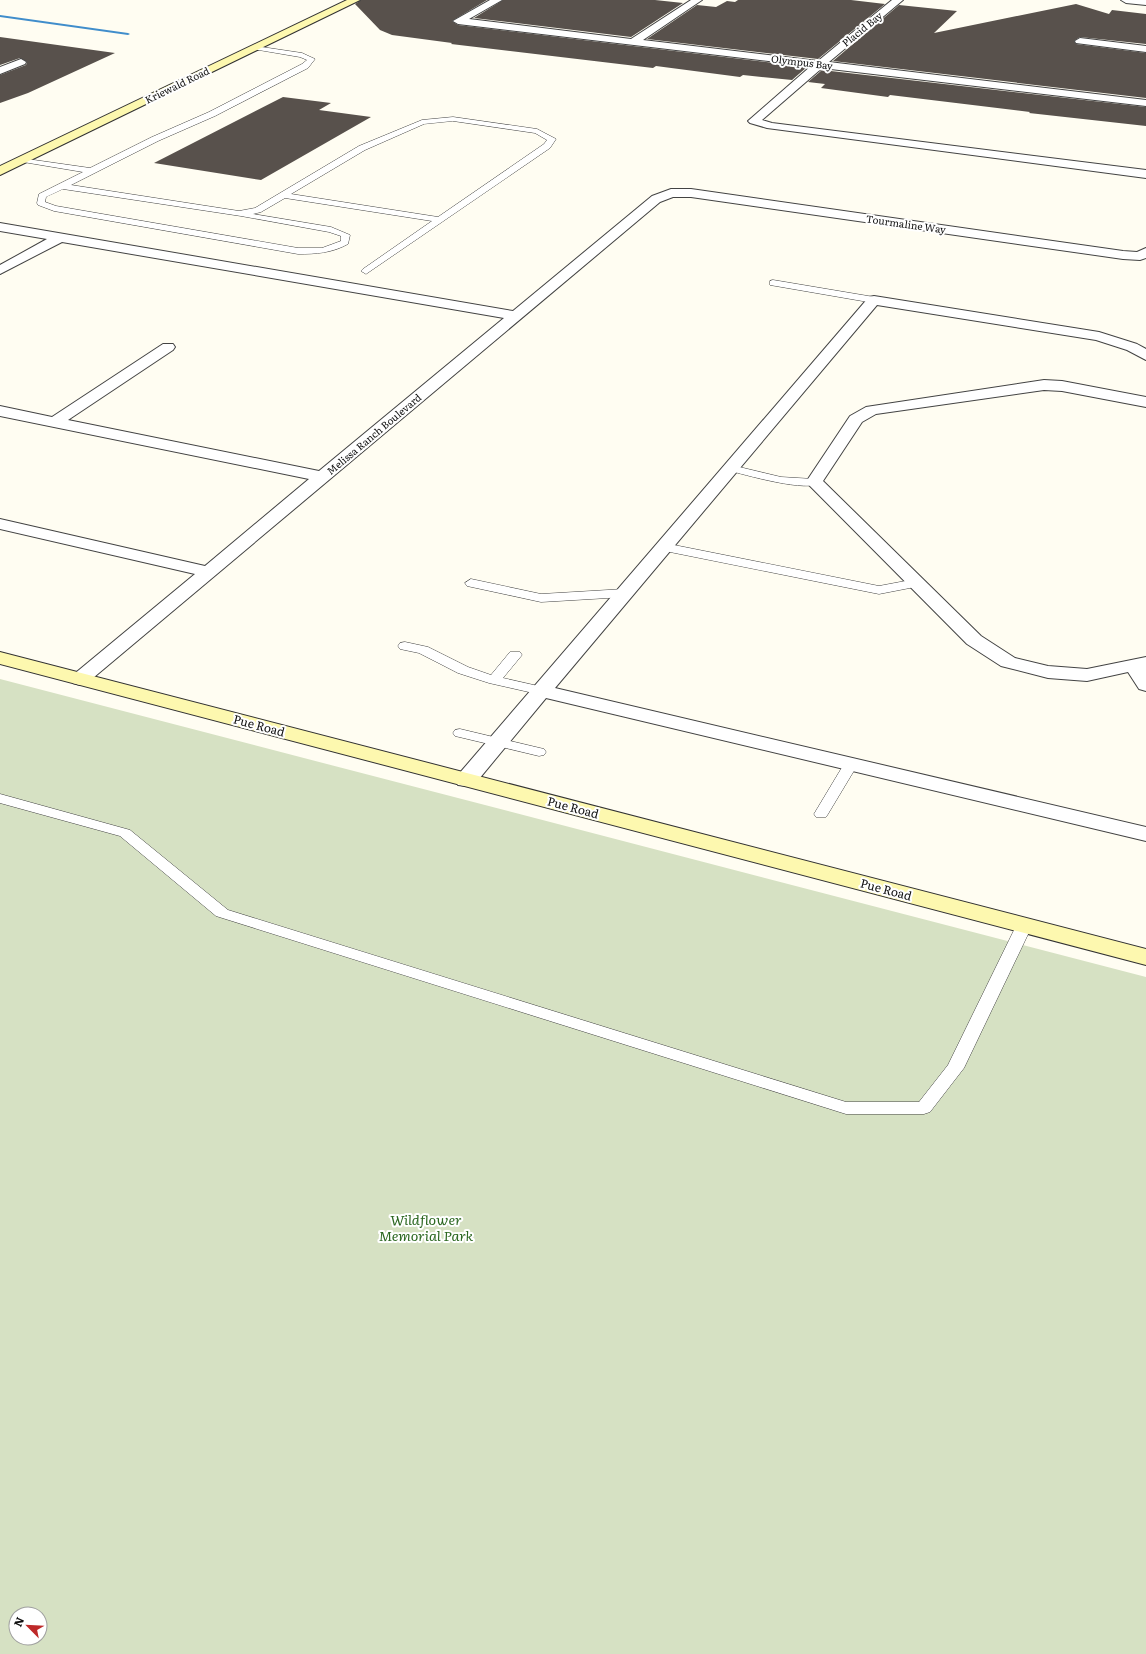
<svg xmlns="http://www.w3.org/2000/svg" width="1146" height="1654" viewBox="0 0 1146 1654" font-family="Literata,serif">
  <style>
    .cemetery { fill: #d6e1c3; fill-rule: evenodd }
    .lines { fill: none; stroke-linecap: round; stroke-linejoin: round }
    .stream { fill: #408dcb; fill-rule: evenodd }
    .building { fill: #58514c }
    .lane-casing { stroke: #434343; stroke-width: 1 }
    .street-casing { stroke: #434343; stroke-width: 2 }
    .secondary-casing { stroke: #323232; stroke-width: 2 }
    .lane { fill: #fff; fill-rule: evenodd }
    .street { fill: #fff; fill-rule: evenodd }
    .secondary { fill: #fdf8af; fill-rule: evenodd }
    .labels { text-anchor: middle; stroke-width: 4; stroke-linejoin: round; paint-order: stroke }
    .far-street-label { font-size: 10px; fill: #101010; stroke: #fff }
    .street-label { font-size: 12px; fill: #101010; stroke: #fff }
    .near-park-label { font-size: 14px; font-style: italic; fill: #2b6720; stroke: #fff }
  </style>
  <rect width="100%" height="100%" fill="#fffdf2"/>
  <path class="cemetery" d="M0,679L1146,977V1654H0ZM16,1614H40V1638H16Z"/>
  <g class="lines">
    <path class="stream" d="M0,15L128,33L130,34L128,35L0,17Z"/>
  </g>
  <path class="building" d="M361,0H487L452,21L458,25L807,67L792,80L743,75L740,77L656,66L653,68L451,44L452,43L392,35L380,30L355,4Z
    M503,0H655L683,3L631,37L474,18Z
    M738,0H851L885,4L818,59L647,39L697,5L716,7L727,1L735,2Z
    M1076,4L1109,14L1112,10L1146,14V44L1080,37L1074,41L1076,44L1146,53V98L833,61L899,5L957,11L934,33Z
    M0,37L115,53L28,93L0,103V75L26,65L27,62L20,58L0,65Z
    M822,70L1146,107V126L1029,113L1030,112L890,95L888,97L821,88L825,84L808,82Z
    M283,97L331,103L319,110L371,117L261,180L154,163Z"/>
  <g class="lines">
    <g class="lane-casing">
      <path id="lane" d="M255,46L302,53L315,59L308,68L215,116L158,141L71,185L239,211L255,208L359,146L422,120L453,117L537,129L556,139L550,148L366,274L361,271L363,269L432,221L285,198L261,212L253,214L331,227L350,235L348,244C332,253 316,254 298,254L54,211L38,205L37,203L39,194L83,172L23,162H20V158L90,168L152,137L209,112L302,64L307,60L300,57L253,49V47ZM453,121L535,133L547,140L544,144L438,217L291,194L365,150L424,124ZM63,189L241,216L329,232L341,236V241L322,248H298L56,206L45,202L46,197Z
        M773,280L874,297L879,300L874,303L770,285V281Z
        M731,465L781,477L814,479L820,482C811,494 742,474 727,470L725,468L727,466Z
        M664,543L879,586L916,579L922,583L920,586L879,594L660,550L658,547L660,544Z
        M471,579L541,594L625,589L631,593L625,597L541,602L467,586L465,583Z
        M405,642L428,647L468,667L491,675L510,652H520L522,655L503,678L547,688L549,691L547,694L542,695L489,683L458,673L419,653L400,649L398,646L400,643Z
        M460,729L544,749L546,752L544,755L539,756L455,736L453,733L455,730Z
        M851,760L856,761L858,764L828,814L826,817H816L814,814L844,764L846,761Z
        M0,794L130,830L228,910L846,1102H919L948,1065L1016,926L1018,922L1024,921L1030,922L1032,926L964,1068L930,1112L924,1114H846L216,916L120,836L0,803Z"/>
    </g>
    <g class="street-casing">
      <path id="street" d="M490,0H502L469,19L631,39L691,0H702L643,40L818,61L892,0H903L829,62L1146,100V106L822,68L762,120L772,123L1146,170V178L767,128L750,123L748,121L811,66L458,24L453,21Z
        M1121,0H1146V5L1126,3Z
        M1080,38L1146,46V52L1076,43L1075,41Z
        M21,59L26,62L25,64L0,74V67Z
        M671,189H691L1123,251L1137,252L1146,248V258L1140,260L1123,259L691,197H673L660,202L87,683L80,685L73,683L70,679L73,675L195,574L0,529V519L205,566L309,479L0,416V406L52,417L163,344H173L175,347L173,350L68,420L319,471L504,318L62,242L0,274V265L47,239L0,231V223L513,311L652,196Z
        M874,296L1099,332L1137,344L1146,349V360L1127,350L1096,340L877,305L555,688L1146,827V841L546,698L474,785L466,786L458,785L455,780L458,775L869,297Z
        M1044,380L1062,381L1146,397V407L1062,391L1044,390L876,414L862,422L823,481L981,636L1015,658L1048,666L1087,669L1146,657V691L1139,689L1128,672L1087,681L1048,678L1001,666L967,644L806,482L850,416L866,407Z"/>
    </g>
    <g class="secondary-casing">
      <path id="secondary" d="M347,0H360L0,175V166Z
        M0,652L1146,949V965L0,664Z"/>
    </g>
    <use href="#lane" class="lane"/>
    <use href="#street" class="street"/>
    <use href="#secondary" class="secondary"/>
  </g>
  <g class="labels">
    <g class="far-street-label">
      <text transform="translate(862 29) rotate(-39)" y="4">Placid Bay</text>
      <text transform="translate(802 62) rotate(7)" y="4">Olympus Bay</text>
      <text transform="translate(177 85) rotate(-26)" y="4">Kriewald Road</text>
      <text transform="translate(906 224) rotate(8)" y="4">Tourmaline Way</text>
      <text transform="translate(374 434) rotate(-40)" y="4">Melissa Ranch Boulevard</text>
    </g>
    <g class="street-label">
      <text transform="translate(259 726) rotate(15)" y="4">Pue Road</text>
      <text transform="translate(573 808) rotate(15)" y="4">Pue Road</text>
      <text transform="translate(886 890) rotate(15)" y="4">Pue Road</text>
    </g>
    <g class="near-park-label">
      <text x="426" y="1225">Wildflower<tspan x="426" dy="16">Memorial Park</tspan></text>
    </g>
  </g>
  <g transform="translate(28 1626) rotate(294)"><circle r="19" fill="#ffffff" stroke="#9f9f9f"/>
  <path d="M0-3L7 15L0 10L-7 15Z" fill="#be2929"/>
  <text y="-6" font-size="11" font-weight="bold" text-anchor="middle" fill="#101010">N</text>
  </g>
</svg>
